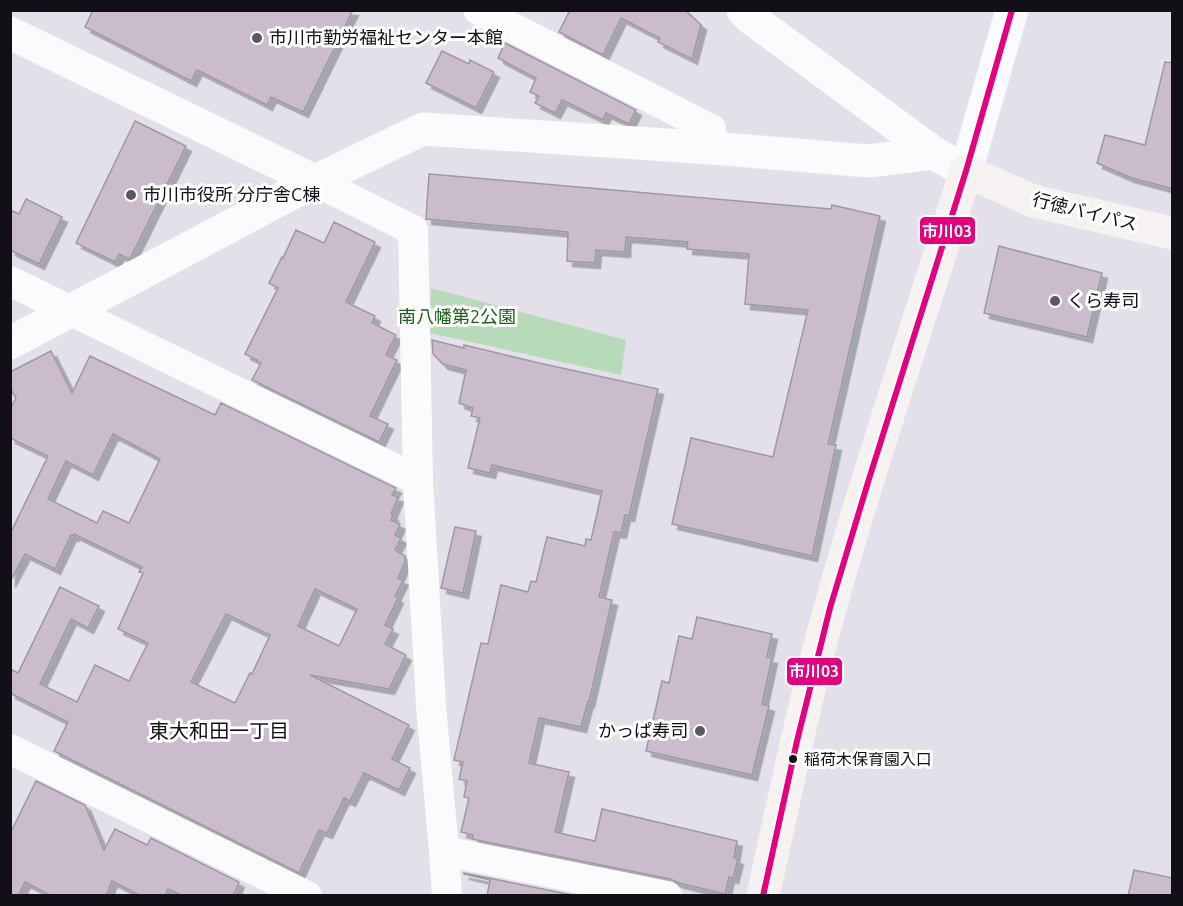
<svg xmlns="http://www.w3.org/2000/svg" width="1183" height="906" viewBox="0 0 1183 906" font-family="Ubuntu,'Noto Sans JP',sans-serif">
	<style>
		.green { fill: #b7dab8 }
		.building { fill: #cbbccd; stroke: #9d99a0; stroke-width: 1.5; fill-rule: evenodd; filter: url(#shadow) }
		.lines { fill: none; stroke-linecap: round; stroke-linejoin: round }
		.street { stroke: #fbfafc; stroke-width: 30 }
		.secondary { stroke: #fbfafc; stroke-width: 33 }
		.primary { stroke: #f7f2f2; stroke-width: 33 }
		.bus-1-casing { stroke: #fff; stroke-width: 10 }
		.bus-1 { stroke: #e5007d; stroke-width: 6 }
		.poi-dot { fill: #5b5960; stroke: #fff; stroke-width: 2 }
		.bus-dot { fill: #121016; stroke: #fff; stroke-width: 2 }
		.labels { text-anchor: middle; stroke-width: 6; stroke-linejoin: round; paint-order: stroke }
		.bus-label { font-size: 16px; fill: #121016; stroke: #fff; text-anchor: start }
		.poi-label { font-size: 18px; fill: #121016; stroke: #fff; text-anchor: start }
		.street-label { font-size: 18px; fill: #121016; stroke: #fff }
		.park-label { font-size: 18px; fill: #185f17; stroke: #fff }
		.neighbourhood-label { font-size: 20px; fill: #121016; stroke: #fff }
		.line-badge { stroke: #fff; stroke-width: 2 }
		.badge-label { font-size: 16px; text-anchor: middle; font-weight: bold; fill: #fff }
	</style>
	<defs>
		<filter id="shadow"><feDropShadow dx="5.5" dy="5.5" stdDeviation="0" flood-color="#0004"/></filter>
	</defs>
	<rect width="100%" height="100%" fill="#e3e0ea"/>
	<path class="green" d="M 431,288 L 626,340 L 621,375 L 430,333 Z"/>
	<g class="building">
		<path d="M 93,10 L 353,10 L 303,112 L 271,97 L 267,105 L 197,70 L 191,81 L 85,27 Z"/>
		<path d="M 570,10 L 685,10 L 701,25 L 692,59 L 658,42 L 660,38 L 621,18 L 603,55 L 559,32 Z"/>
		<path d="M 505,43 L 636,110 L 629,124 L 606,113 L 603,120 L 562,100 L 555,113 L 535,103 L 539,96 L 530,92 L 536,78 L 498,58 Z"/>
		<path d="M 442,51 L 469,64 L 470,60 L 494,72 L 476,108 L 426,83 Z"/>
		<path d="M 1165,62 L 1173,63 L 1173,189 L 1129,177 L 1097,163 L 1105,135 L 1145,145 Z"/>
		<path d="M 135,121 L 186,146 L 131,257 L 129,259 L 119,254 L 115,262 L 76,243 Z"/>
		<path d="M 429,174 L 831,209 L 832,205 L 880,216 L 828,444 L 836,445 L 812,556 L 672,524 L 691,438 L 773,457 L 808,310 L 745,304 L 749,254 L 687,249 L 688,242 L 626,237 L 625,252 L 596,250 L 595,263 L 567,261 L 568,232 L 426,219 Z"/>
		<path d="M 26,199 L 62,217 L 39,264 L 10,250 L 10,210 L 19,214 Z"/>
		<path d="M 334,222 L 375,242 L 346,302 L 375,316 L 372,323 L 396,335 L 386,355 L 397,360 L 370,416 L 388,424 L 379,442 L 252,380 L 261,363 L 256,361 L 257,360 L 245,354 L 278,288 L 269,283 L 282,257 L 283,258 L 296,230 L 324,243 Z"/>
		<path d="M 999,246 L 1102,273 L 1087,337 L 984,313 Z"/>
		<path d="M 432,340 L 464,348 L 464,345 L 539,363 L 658,389 L 629,516 L 625,515 L 621,533 L 614,532 L 599,597 L 612,600 L 589,702 L 588,701 L 581,727 L 539,718 L 529,763 L 569,772 L 555,832 L 595,841 L 602,809 L 737,841 L 734,858 L 738,859 L 733,878 L 729,877 L 725,894 L 679,883 L 670,879 L 472,839 L 473,835 L 461,832 L 469,798 L 464,797 L 467,781 L 459,779 L 463,762 L 454,760 L 481,643 L 488,644 L 501,585 L 528,592 L 531,581 L 536,582 L 547,537 L 585,546 L 586,539 L 591,540 L 602,491 L 492,465 L 490,473 L 468,468 L 480,418 L 471,416 L 473,408 L 459,403 L 466,370 L 443,364 L 433,354 Z"/>
		<path d="M 51,351 L 72,393 L 90,356 L 215,415 L 221,403 L 396,488 L 392,495 L 398,497 L 391,514 L 393,515 L 391,520 L 400,524 L 395,535 L 401,538 L 395,550 L 405,556 L 405,562 L 398,578 L 403,580 L 395,596 L 398,598 L 385,625 L 393,629 L 385,644 L 406,655 L 389,689 L 310,675 L 409,725 L 392,759 L 410,768 L 399,790 L 364,773 L 350,801 L 344,798 L 327,833 L 319,830 L 299,873 L 54,751 L 68,722 L 10,693 L 10,669 L 18,673 L 60,587 L 99,606 L 88,628 L 71,619 L 40,684 L 77,702 L 95,665 L 129,681 L 148,643 L 118,629 L 143,573 L 139,572 L 142,567 L 74,534 L 73,536 L 71,535 L 55,569 L 25,554 L 10,582 L 10,534 L 48,456 L 10,438 L 10,409 L 16,398 L 10,388 L 10,372 ZM 113,434 L 160,459 L 129,523 L 103,511 L 97,523 L 48,499 L 66,461 L 93,475 ZM 315,589 L 357,609 L 339,646 L 298,626 ZM 226,614 L 270,635 L 252,674 L 250,673 L 235,703 L 191,682 Z"/>
		<path d="M 455,527 L 476,531 L 463,593 L 441,588 Z"/>
		<path d="M 697,617 L 772,634 L 767,657 L 772,658 L 762,704 L 769,706 L 752,775 L 646,751 L 662,681 L 669,683 L 679,636 L 692,639 Z"/>
		<path d="M 36,781 L 85,805 L 104,850 L 115,829 L 147,845 L 151,838 L 239,882 L 233,896 L 183,896 L 168,889 L 165,896 L 141,896 L 112,881 L 106,896 L 52,896 L 25,882 L 18,896 L 10,896 L 10,834 Z"/>
		<path d="M 1134,870 L 1173,878 L 1173,896 L 1128,896 Z"/>
		<path d="M 464,873 L 577,896 L 487,896 L 490,880 L 464,874 Z"/>
	</g>
	<g class="lines">
		<g class="street">
			<path d="M 478,10 L 711,129 L 712,148"/>
			<path d="M 315,181 L 413,230 L 418,480 L 431,706 L 444,851 L 447,896"/>
			<path d="M 10,281 L 418,480"/>
			<path d="M 10,749 L 307,896"/>
			<path d="M 444,851 L 667,896"/>
		</g>
		<g class="secondary">
			<path d="M 743,10 L 752,19 L 934,153 L 966,171 L 1012,10"/>
			<path d="M 10,33 L 315,181"/>
			<path d="M 10,343 L 315,181 L 423,129 L 712,148 L 868,161 L 934,153"/>
		</g>
		<path class="primary" d="M 763,896 C 783,805 801,715 825,626 C 867,473 919,323 966,171 L 1033,201 L 1172,233"/>
		<g class="bus-1-casing">
			<path id="bus-1" d="M 763,896 L 797,741 L 830,608 L 869,479 L 966,171 L 1012,10"/>
		</g>
		<use href="#bus-1" class="bus-1"/>
	</g>
	<g class="poi-dot">
		<circle cx="257" cy="38" r="6"/>
		<circle cx="131" cy="195" r="6"/>
		<circle cx="1055" cy="301" r="6"/>
		<circle cx="700" cy="731" r="6"/>
	</g>
	<circle class="bus-dot" cx="793" cy="759" r="5"/>
	<g class="labels">
		<g class="bus-label">
			<text x="804" y="765">稲荷木保育園入口</text>
		</g>
		<g class="poi-label">
			<text x="269" y="44">市川市勤労福祉センター本館</text>
			<text x="143" y="201">市川市役所 分庁舎C棟</text>
			<text x="1067" y="307">くら寿司</text>
			<text x="688" y="737" text-anchor="end">かっぱ寿司</text>
		</g>
		<g class="street-label">
			<text transform="translate(1085 212) rotate(14)" y="6">行徳バイパス</text>
		</g>
		<g class="park-label">
			<text x="457" y="323">南八幡第2公園</text>
		</g>
		<g class="neighbourhood-label">
			<text x="219" y="738">東大和田一丁目</text>
		</g>
	</g>
	<g class="line-badge">
		<rect x="919" y="216" width="57" height="29" rx="6" fill="#e5007d"/>
		<rect x="786" y="657" width="57" height="29" rx="6" fill="#e5007d"/>
	</g>
	<g class="badge-label">
		<text x="947" y="237">市川03</text>
		<text x="814" y="677">市川03</text>
	</g>
	<rect width="1183" height="906" fill="none" stroke="#121016" stroke-width="24"/>
</svg>
